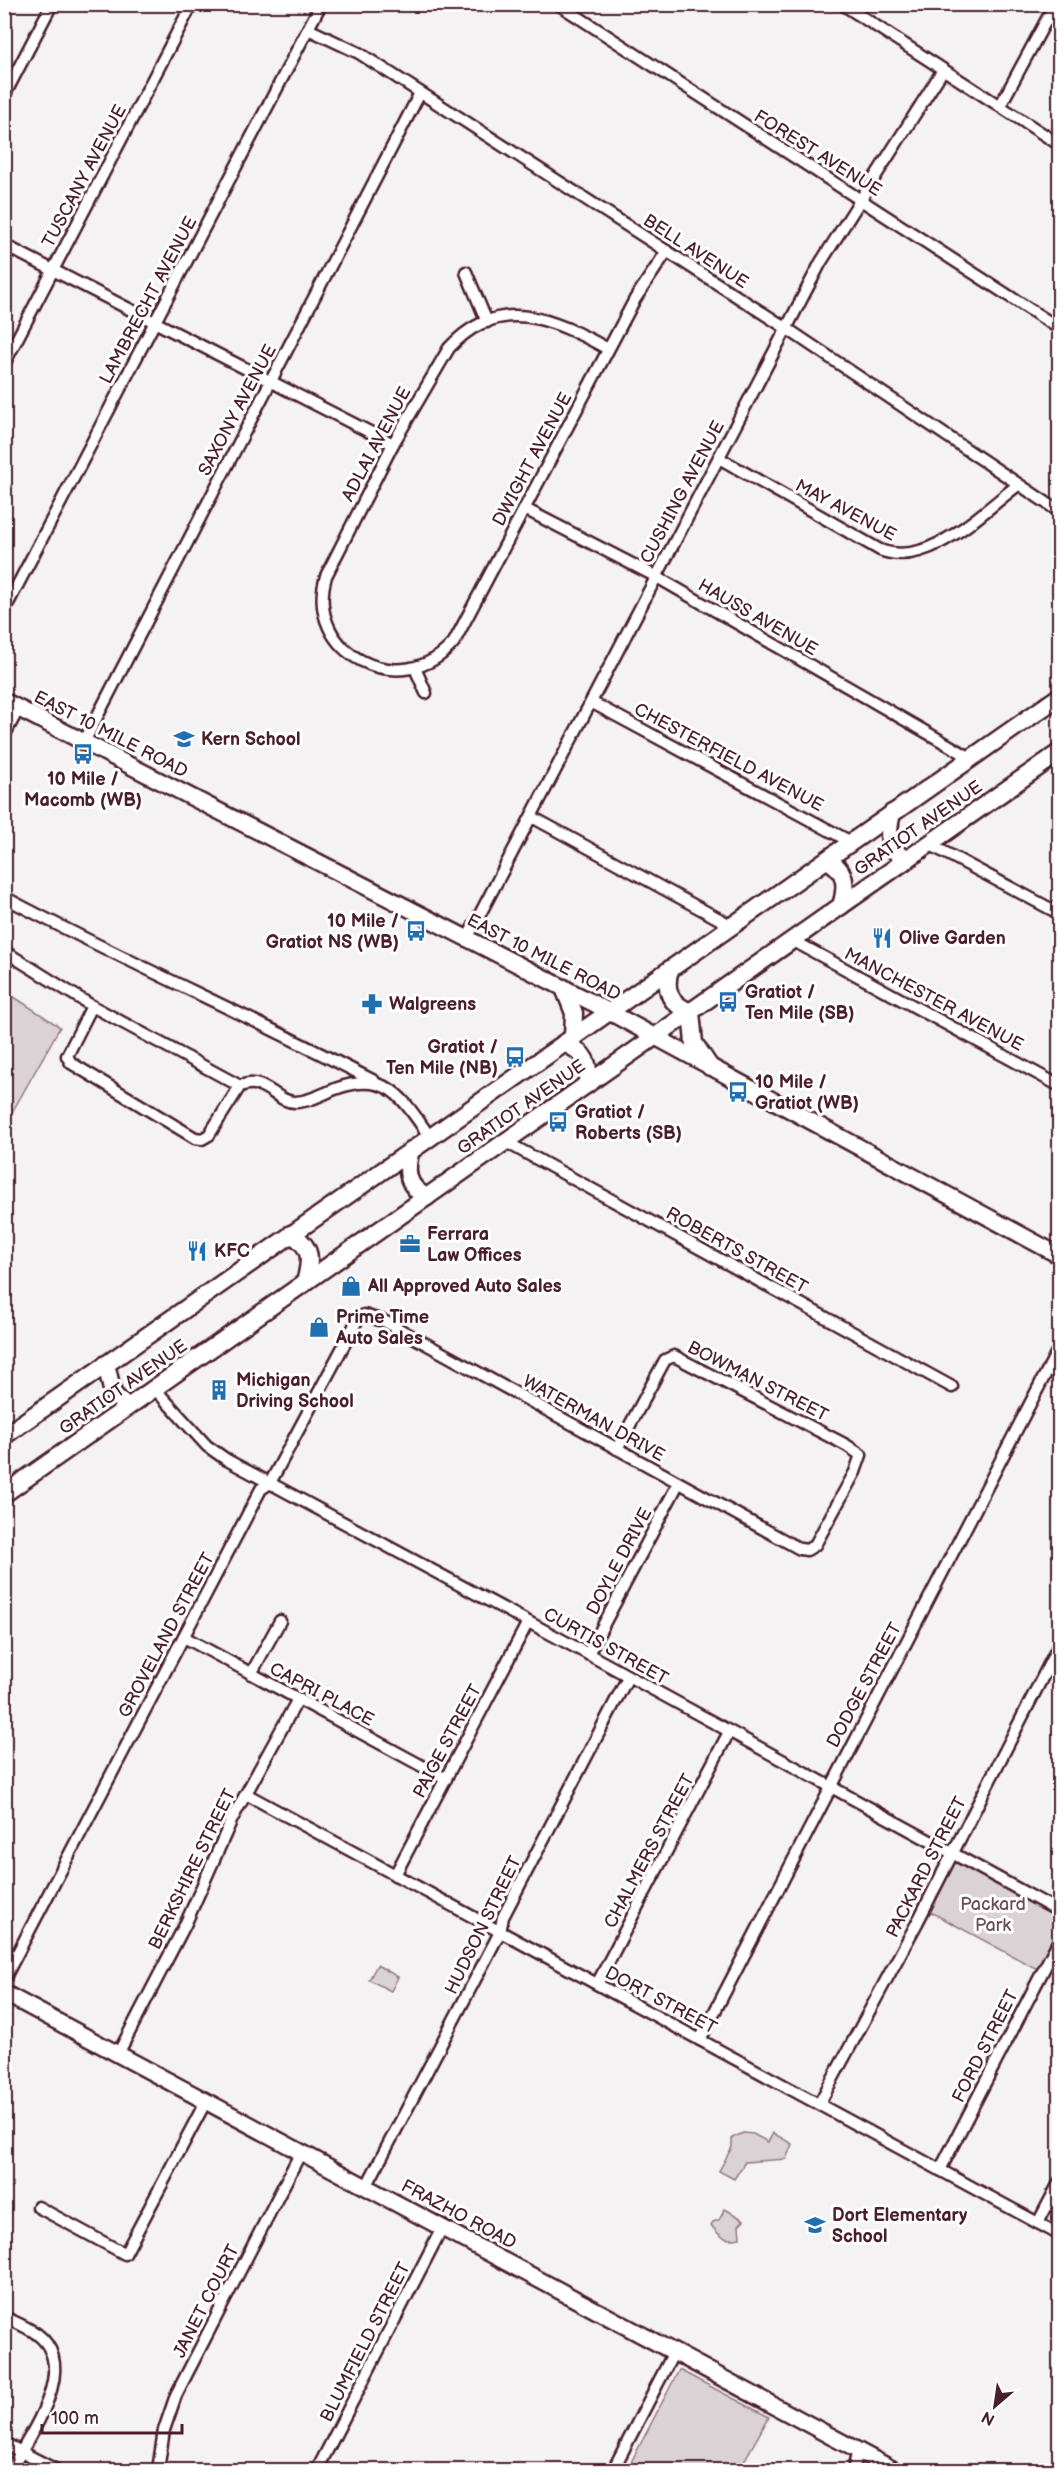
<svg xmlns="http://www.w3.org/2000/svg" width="1064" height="2475" viewBox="0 0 1064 2475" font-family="'Balsamiq Sans',sans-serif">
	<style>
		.green { fill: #dbd2d5; stroke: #927880; stroke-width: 1.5 }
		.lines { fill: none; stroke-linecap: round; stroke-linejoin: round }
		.street-casing { stroke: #4a1f2b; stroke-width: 15 }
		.secondary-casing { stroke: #4a1f2b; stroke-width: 20 }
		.primary-casing { stroke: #4a1f2b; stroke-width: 21 }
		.street { stroke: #fff; stroke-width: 10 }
		.secondary { stroke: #fff; stroke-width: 15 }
		.primary { stroke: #fff; stroke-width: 16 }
		.labels { text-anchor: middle; stroke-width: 6; stroke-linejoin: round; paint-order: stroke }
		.street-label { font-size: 18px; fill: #4a1f2b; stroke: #fff }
		.poi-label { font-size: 18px; font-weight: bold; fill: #4a1f2b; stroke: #fff; text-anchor: start }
		.park-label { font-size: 18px; fill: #6e4c56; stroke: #fff }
	</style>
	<rect width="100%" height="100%" fill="#f4f2f2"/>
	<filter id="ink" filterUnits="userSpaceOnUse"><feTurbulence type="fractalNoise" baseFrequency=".0167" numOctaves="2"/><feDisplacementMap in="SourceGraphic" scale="12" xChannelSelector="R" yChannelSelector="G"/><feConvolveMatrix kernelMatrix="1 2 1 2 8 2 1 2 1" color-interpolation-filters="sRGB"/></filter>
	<g filter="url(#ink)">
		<g class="green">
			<path d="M 5,991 L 60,1027 L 5,1125 Z"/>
			<path d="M 953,1861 L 1059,1918 L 1059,1927 L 1037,1969 L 927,1910 Z"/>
			<path d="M 377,1965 L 398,1977 L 391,1991 L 369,1980 Z"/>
			<path d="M 743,2133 L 753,2134 L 768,2142 L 773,2133 L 792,2144 L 786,2159 L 745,2162 L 734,2179 L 719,2171 L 732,2147 L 732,2138 Z"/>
			<path d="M 725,2209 L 744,2220 L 739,2225 L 740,2238 C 724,2241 720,2237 711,2225 L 713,2222 L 719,2220 Z"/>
			<path d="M 679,2370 L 769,2417 L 739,2470 L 627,2470 Z"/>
		</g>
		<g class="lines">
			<g class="street-casing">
				<g id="street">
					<path d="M 558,4 L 1060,329"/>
					<path d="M 842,4 L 1060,145"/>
					<path d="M 308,29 L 359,53 L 786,328 L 1060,512"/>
					<path d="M 4,96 L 52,4"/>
					<path d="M 1000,106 L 1055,4"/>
					<path d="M 4,245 L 393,444"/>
					<path d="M 466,272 L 487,322"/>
					<path d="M 608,349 C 553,319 499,293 449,348 L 393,444 L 326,576 C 303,654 403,703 454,642 L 635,299 L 667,251"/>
					<path d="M 4,364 L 192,4"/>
					<path d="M 719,458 L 880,550 C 928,569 981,513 1018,485"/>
					<path d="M 525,509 L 655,576 L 971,758"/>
					<path d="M 4,611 L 321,4"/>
					<path d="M 415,668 L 426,693"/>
					<path d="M 591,702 L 851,842"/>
					<path d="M 4,736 L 19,708"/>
					<path d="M 84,742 L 420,93"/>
					<path d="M 532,817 L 732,926"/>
					<path d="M 929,844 L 1060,914"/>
					<path d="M 4,897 C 126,962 252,1017 374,1081"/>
					<path d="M 467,939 L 821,262 L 943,70"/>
					<path d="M 792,940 L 1060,1086"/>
					<path d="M 4,951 L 92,1006 L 240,1086"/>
					<path d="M 92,1006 L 67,1056 L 71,1063 L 195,1138 L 202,1139 L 209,1135 L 240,1086 C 265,1076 275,1102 295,1102 C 309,1102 323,1094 335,1089 C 388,1069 402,1098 430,1137"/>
					<path d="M 506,1142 L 952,1387"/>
					<path d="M 154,1388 L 207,1446 L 227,1460 L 588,1654 L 1060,1912"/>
					<path d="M 184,1637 L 446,1779"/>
					<path d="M 588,1654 L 678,1484"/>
					<path d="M 251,1674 L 280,1621"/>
					<path d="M 246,1794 L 1060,2235"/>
					<path d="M 395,1875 L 528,1622"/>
					<path d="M 4,1979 L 261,1489 L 270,1483 L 359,1317 L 364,1315 L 386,1322 L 800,1549 L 807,1550 L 815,1545 L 855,1472 L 861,1455 L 846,1445 L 674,1356 L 665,1360 L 617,1449"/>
					<path d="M 597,1984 L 729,1732"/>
					<path d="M 700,2040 L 1060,1346"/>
					<path d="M 118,2054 L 185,1925 L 232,1819 L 298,1699"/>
					<path d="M 819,2104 L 917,1923 L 1060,1643"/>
					<path d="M 940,2170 L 1060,1938"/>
					<path d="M 366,2187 L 500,1932 L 503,1917 L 628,1677"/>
					<path d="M 38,2207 L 125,2254 L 206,2101"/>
					<path d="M 1038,2223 L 1060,2181"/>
					<path d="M 4,2317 C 15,2322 27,2327 37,2334 C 81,2367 29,2435 11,2470"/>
					<path d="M 4,2443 L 56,2470"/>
					<path d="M 158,2470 L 164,2430 L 176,2395 L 301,2152"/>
					<path d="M 317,2470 L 442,2228"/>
					<path d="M 613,2470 L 674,2352"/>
					<path d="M 853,2470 L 858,2451"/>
				</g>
			</g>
			<g class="secondary-casing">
				<g id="secondary">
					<path d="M 4,701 L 591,1002 L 1060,1256"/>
					<path d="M 4,1993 L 894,2470"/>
				</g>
			</g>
			<g class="primary-casing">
				<g id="primary">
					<path d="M 892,813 C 887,834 886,849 907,860"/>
					<path d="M 827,860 C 847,870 847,886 841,906"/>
					<path d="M 670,969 C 664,990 669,1004 691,1012"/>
					<path d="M 564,988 L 574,1013 L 573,1037"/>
					<path d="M 691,1012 L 694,1043 L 710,1067"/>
					<path d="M 564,1043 C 584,1051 592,1064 586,1085"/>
					<path d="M 411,1150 C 405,1170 406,1187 427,1197"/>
					<path d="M 291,1234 C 313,1247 311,1260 305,1283"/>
					<path d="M 106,1364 L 113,1394 L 127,1407"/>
					<path d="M 4,1436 L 1060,696"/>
					<path d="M 4,1494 L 1060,752"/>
				</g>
			</g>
			<use href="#street" class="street"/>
			<use href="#secondary" class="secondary"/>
			<use href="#primary" class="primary"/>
		</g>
	</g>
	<defs>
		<g id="school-bare" transform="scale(1.62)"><path d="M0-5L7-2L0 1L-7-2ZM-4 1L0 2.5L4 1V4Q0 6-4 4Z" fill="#1f6fb2" stroke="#fff" stroke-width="2.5" paint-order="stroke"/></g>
		<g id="bus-bare" transform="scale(1.62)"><path d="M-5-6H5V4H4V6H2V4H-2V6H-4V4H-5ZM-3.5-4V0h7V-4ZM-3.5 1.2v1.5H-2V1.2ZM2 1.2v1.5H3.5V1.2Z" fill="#1f6fb2" stroke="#fff" stroke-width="2.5" paint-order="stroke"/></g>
		<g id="restaurant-bare" transform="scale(1.62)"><path d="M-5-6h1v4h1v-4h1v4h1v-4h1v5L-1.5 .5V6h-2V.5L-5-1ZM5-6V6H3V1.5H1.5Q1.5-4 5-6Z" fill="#1f6fb2" stroke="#fff" stroke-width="2.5" paint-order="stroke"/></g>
		<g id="pharmacy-bare" transform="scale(1.62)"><path d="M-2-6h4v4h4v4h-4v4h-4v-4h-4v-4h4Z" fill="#1f6fb2" stroke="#fff" stroke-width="2.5" paint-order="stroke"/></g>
		<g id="office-bare" transform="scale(1.62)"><path d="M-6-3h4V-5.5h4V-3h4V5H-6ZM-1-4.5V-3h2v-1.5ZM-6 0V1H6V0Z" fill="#1f6fb2" stroke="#fff" stroke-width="2.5" paint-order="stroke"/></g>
		<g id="shop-bare" transform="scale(1.62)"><path d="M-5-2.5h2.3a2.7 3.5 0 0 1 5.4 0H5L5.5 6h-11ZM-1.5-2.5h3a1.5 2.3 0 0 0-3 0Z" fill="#1f6fb2" stroke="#fff" stroke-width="2.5" paint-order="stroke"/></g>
		<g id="building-bare" transform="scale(1.62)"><path d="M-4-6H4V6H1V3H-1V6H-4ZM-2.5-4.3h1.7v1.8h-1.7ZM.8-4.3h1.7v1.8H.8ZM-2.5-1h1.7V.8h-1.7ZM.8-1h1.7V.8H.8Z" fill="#1f6fb2" stroke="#fff" stroke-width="2.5" paint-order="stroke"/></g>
	</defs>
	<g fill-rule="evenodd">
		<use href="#school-bare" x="184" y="739"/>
		<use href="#bus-bare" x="83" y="754"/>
		<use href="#bus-bare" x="416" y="931"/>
		<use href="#restaurant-bare" x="882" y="938"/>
		<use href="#bus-bare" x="728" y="1002"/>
		<use href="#pharmacy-bare" x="372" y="1004"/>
		<use href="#bus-bare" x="515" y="1057"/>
		<use href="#bus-bare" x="738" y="1092"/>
		<use href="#bus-bare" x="558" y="1122"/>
		<use href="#office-bare" x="410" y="1244"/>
		<use href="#restaurant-bare" x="197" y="1251"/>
		<use href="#shop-bare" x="351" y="1286"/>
		<use href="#shop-bare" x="319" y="1327"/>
		<use href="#building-bare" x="219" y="1390"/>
		<use href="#school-bare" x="815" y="2225"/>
	</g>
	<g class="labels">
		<g class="street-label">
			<text transform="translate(818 153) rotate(32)" y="6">FOREST AVENUE</text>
			<text transform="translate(84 176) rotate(-62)" y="6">TUSCANY AVENUE</text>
			<text transform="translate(696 251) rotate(33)" y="6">BELL AVENUE</text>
			<text transform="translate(148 300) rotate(-62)" y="6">LAMBRECHT AVENUE</text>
			<text transform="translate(237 410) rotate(-62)" y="6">SAXONY AVENUE</text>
			<text transform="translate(376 444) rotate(-62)" y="6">ADLAI AVENUE</text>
			<text transform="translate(532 459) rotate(-62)" y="6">DWIGHT AVENUE</text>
			<text transform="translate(682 492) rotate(-62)" y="6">CUSHING AVENUE</text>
			<text transform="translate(846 510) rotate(28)" y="6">MAY AVENUE</text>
			<text transform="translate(758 617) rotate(30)" y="6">HAUSS AVENUE</text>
			<text transform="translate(111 734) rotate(27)" y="6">EAST 10 MILE ROAD</text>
			<text transform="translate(729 757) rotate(28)" y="6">CHESTERFIELD AVENUE</text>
			<text transform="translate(918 828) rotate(-35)" y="6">GRATIOT AVENUE</text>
			<text transform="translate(544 957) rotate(27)" y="6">EAST 10 MILE ROAD</text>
			<text transform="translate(934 999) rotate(28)" y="6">MANCHESTER AVENUE</text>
			<text transform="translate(521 1107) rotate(-35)" y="6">GRATIOT AVENUE</text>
			<text transform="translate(737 1250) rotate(29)" y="6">ROBERTS STREET</text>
			<text transform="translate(758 1381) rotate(27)" y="6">BOWMAN STREET</text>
			<text transform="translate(123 1387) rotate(-35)" y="6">GRATIOT AVENUE</text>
			<text transform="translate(594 1418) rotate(29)" y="6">WATERMAN DRIVE</text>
			<text transform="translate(619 1561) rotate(-62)" y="6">DOYLE DRIVE</text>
			<text transform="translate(166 1635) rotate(-62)" y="6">GROVELAND STREET</text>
			<text transform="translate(606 1646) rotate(29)" y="6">CURTIS STREET</text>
			<text transform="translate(864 1685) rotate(-62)" y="6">DODGE STREET</text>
			<text transform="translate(322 1694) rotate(28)" y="6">CAPRI PLACE</text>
			<text transform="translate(447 1741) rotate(-62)" y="6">PAIGE STREET</text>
			<text transform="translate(649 1851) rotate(-62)" y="6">CHALMERS STREET</text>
			<text transform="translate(926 1867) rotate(-63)" y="6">PACKARD STREET</text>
			<text transform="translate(192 1869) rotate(-64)" y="6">BERKSHIRE STREET</text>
			<text transform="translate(483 1925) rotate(-64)" y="6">HUDSON STREET</text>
			<text transform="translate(661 2000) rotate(28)" y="6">DORT STREET</text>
			<text transform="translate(985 2046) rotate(-63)" y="6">FORD STREET</text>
			<text transform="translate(459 2214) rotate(28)" y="6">FRAZHO ROAD</text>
			<text transform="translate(206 2301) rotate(-63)" y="6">JANET COURT</text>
			<text transform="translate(365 2342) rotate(-63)" y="6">BLUMFIELD STREET</text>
		</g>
		<g class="poi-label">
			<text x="201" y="745">Kern School</text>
			<text x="83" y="785" text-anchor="middle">10 Mile /<tspan x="83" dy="21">Macomb (WB)</tspan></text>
			<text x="399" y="927" text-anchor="end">10 Mile /<tspan x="399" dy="21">Gratiot NS (WB)</tspan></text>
			<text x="899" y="944">Olive Garden</text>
			<text x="745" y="998">Gratiot /<tspan x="745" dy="21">Ten Mile (SB)</tspan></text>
			<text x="389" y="1010">Walgreens</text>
			<text x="498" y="1053" text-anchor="end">Gratiot /<tspan x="498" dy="21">Ten Mile (NB)</tspan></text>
			<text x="755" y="1088">10 Mile /<tspan x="755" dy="21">Gratiot (WB)</tspan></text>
			<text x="575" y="1118">Gratiot /<tspan x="575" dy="21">Roberts (SB)</tspan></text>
			<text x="427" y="1240">Ferrara<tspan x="427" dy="21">Law Offices</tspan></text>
			<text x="214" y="1257">KFC</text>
			<text x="368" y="1292">All Approved Auto Sales</text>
			<text x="336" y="1323">Prime Time<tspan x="336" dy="21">Auto Sales</tspan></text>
			<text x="236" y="1386">Michigan<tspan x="236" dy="21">Driving School</tspan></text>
			<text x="832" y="2221">Dort Elementary<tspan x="832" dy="21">School</tspan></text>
		</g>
		<g class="park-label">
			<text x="993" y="1910">Packard<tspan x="993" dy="21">Park</tspan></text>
		</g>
	</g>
	<rect width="1064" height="2475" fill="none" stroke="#fff" stroke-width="24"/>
	<rect x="12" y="12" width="1040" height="2451" fill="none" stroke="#4a1f2b" stroke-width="2" filter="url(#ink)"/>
	<g transform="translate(995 2406) rotate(209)" stroke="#ffffff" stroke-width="4.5" paint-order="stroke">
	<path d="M0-4.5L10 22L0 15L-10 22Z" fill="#4a1f2b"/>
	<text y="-9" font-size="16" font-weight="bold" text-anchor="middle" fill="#4a1f2b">N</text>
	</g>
	<path d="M42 2424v9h140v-9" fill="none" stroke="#4a1f2b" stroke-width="3"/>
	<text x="51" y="2424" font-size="18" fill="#4a1f2b" stroke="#ffffff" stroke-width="4.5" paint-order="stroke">100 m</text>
</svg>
